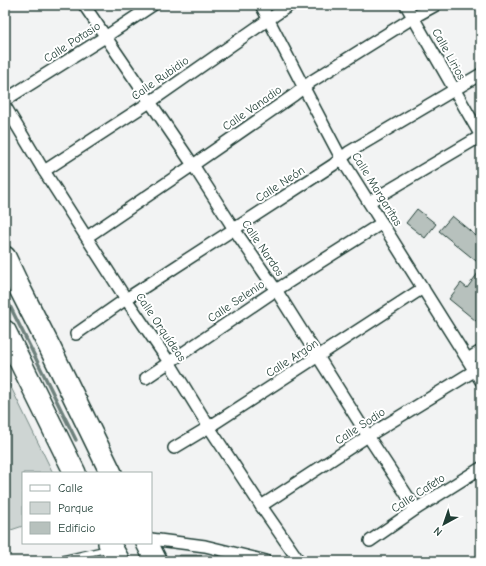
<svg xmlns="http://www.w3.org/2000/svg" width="486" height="566" viewBox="0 0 486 566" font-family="'Comic Neue',sans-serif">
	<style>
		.green { fill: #ced5d3; stroke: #768984 }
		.water { fill: #a1adaa; stroke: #6d807b }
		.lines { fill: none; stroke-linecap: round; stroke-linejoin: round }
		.stream { stroke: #6d807b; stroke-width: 3.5 }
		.building { fill: #b7c1bd; stroke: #1f3d34 }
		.lane-casing { stroke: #1f3d34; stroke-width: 8 }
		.street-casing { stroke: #1f3d34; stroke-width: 14 }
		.highway-casing { stroke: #1f3d34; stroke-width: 24 }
		.lane { stroke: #fff; stroke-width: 5.5 }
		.street { stroke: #fff; stroke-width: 11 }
		.highway { stroke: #fff; stroke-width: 21 }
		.labels { text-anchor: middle; stroke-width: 4; stroke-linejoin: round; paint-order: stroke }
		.street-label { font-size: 12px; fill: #1f3d34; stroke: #fff }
	</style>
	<rect width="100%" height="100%" fill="#f2f3f3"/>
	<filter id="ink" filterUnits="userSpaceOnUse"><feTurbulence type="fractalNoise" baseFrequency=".025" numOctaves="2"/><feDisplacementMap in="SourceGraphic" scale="8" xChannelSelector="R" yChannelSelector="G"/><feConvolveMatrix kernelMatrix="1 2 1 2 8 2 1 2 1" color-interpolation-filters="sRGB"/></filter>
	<g filter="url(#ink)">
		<path class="green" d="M 5,375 L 53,473 L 23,473 L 23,526 L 5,532 Z"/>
		<path class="water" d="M 180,555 L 206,555 L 229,561 L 173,561 Z"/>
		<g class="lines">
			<path class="stream" d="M 5,296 L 76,440"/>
		</g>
		<g class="building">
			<path d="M 417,209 L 436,224 L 425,238 L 406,223 Z"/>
			<path d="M 452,216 L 481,240 L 481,265 L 439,231 Z"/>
			<path d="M 481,269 L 481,325 L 449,299 L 461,283 L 467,288 Z"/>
		</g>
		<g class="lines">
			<g class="lane-casing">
				<path id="lane" d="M 54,561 L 107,549"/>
			</g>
			<g class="street-casing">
				<g id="street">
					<path d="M 84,5 L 193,165 L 234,229 L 276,290 L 368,436 L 416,509"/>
					<path d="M 261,5 L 304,88 L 341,158 L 481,381"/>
					<path d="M 406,5 L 481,136"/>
					<path d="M 5,100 L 105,37 L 153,5"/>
					<path d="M 5,106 L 44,171 L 126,299 L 169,362 L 209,427 L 261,506 L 299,561"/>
					<path d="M 44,171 L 150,102 L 269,19 L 290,5"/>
					<path d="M 369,202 L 481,136"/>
					<path d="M 87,237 L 193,165 L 294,95 L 312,81 L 414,17 L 436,5"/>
					<path d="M 76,334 L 126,299 L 333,165 L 349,152 L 481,74"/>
					<path d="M 468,359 L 481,351"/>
					<path d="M 146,378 L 276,290 L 382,223"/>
					<path d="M 174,448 L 209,427 L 423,288"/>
					<path d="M 261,506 L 368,436 L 474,371"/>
					<path d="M 151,539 L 205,546 L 266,561"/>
					<path d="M 370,541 L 416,509 L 481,468"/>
				</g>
			</g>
			<g class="highway-casing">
				<g id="highway">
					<path d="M 5,257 L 19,287 L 50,348 L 111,473"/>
					<path d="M 5,331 L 75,473"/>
					<path d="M 109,543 L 119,561"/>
					<path d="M 147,543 L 156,561"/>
				</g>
			</g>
			<use href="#lane" class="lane"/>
			<use href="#street" class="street"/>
			<use href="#highway" class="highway"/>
		</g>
	</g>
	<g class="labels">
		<g class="street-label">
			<text transform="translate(72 42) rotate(-33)" y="4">Calle Potasio</text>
			<text transform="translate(449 54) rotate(61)" y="4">Calle Lirios</text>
			<text transform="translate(160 78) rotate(-35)" y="4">Calle Rubidio</text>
			<text transform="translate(252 108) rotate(-35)" y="4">Calle Vanadio</text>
			<text transform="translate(280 184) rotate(-33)" y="4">Calle Neón</text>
			<text transform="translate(377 189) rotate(58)" y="4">Calle Margaritas</text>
			<text transform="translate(263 248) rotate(56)" y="4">Calle Nardos</text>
			<text transform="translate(236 301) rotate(-34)" y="4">Calle Selenio</text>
			<text transform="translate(161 327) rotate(56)" y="4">Calle Orquídeas</text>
			<text transform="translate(292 358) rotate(-33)" y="4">Calle Argón</text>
			<text transform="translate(360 426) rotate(-33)" y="4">Calle Sodio</text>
			<text transform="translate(418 493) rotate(-33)" y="4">Calle Cafeto</text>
		</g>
	</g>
	<rect width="486" height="566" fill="none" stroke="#fff" stroke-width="20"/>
	<rect x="10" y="10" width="466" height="546" fill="none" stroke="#1f3d34" stroke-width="1.5" filter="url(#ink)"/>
	<rect x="22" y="472" width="130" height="72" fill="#ffffff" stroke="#a5b1ae"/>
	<rect x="30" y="485" width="20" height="6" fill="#ffffff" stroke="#a5b1ae"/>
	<text x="58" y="492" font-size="12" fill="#1f3d34">Calle</text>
	<rect x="30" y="502" width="20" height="12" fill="#ced5d3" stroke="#a5b1ae"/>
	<text x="58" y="512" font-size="12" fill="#1f3d34">Parque</text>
	<rect x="30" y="522" width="20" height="12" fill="#b7c1bd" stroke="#a5b1ae"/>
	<text x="58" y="532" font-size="12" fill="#1f3d34">Edificio</text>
	<g transform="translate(444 524) rotate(220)" stroke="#ffffff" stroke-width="3" paint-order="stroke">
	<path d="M0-3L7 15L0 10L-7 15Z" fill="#1f3d34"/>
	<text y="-6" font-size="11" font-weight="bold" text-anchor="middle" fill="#1f3d34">N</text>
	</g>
</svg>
